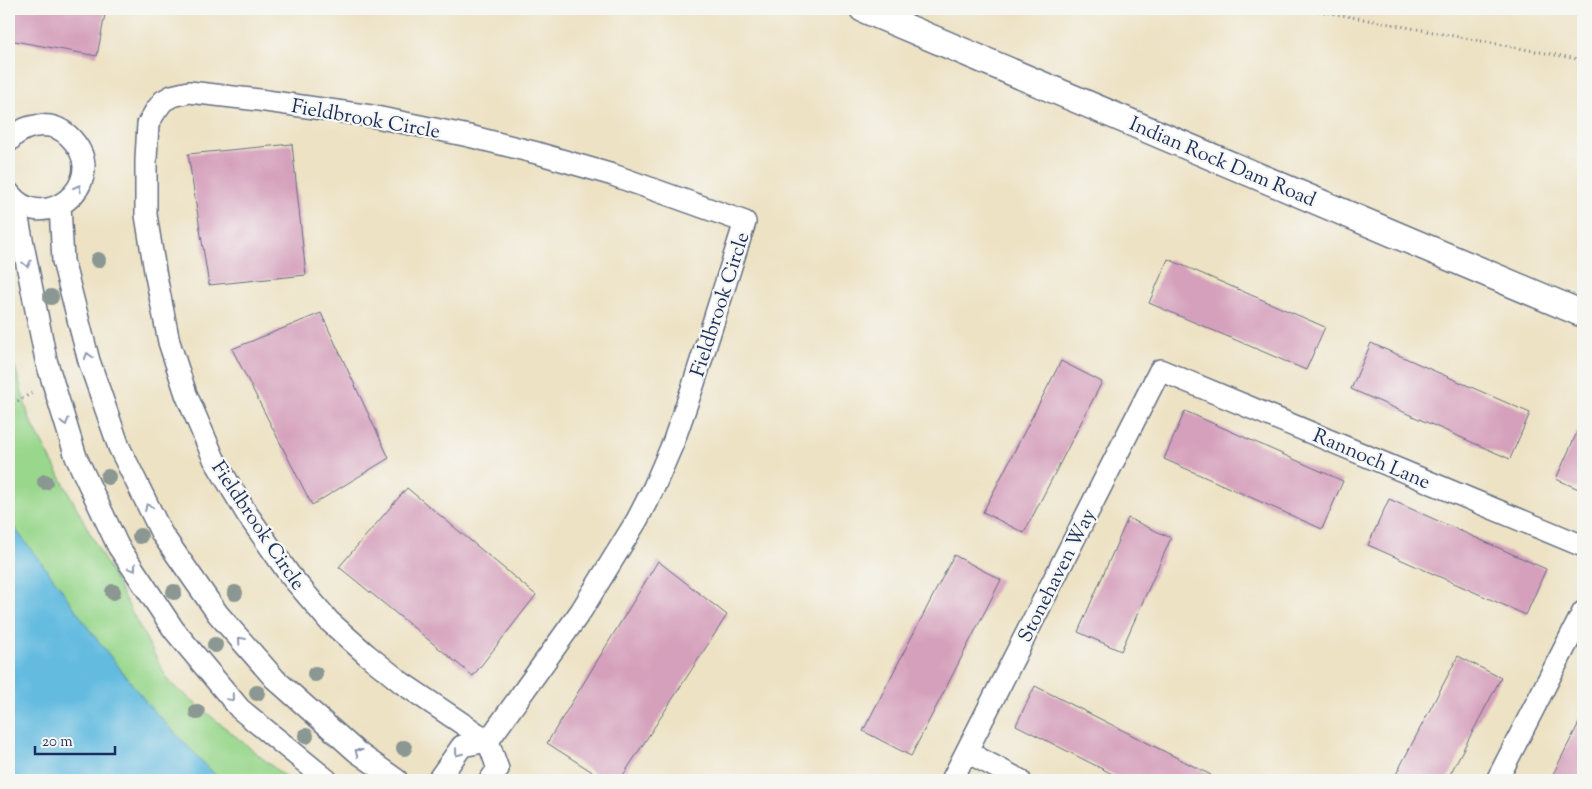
<svg xmlns="http://www.w3.org/2000/svg" width="1592" height="789" viewBox="0 0 1592 789" font-family="'Sorts Mill Goudy',serif">
	<style>
		.green { fill: #99d78c; stroke: #5a8375 }
		.water { fill: #63bbe0; stroke: #3f759f }
		.building { fill: #d5a0bc }
		.lines { fill: none; stroke-linecap: round; stroke-linejoin: round }
		.minor-casing { stroke: #646e82; stroke-width: 24 }
		.tertiary-casing { stroke: #646e82; stroke-width: 29 }
		.path { stroke: #646e82; stroke-width: 3; stroke-dasharray: 1 4; stroke-linecap: butt }
		.minor { stroke: #fff; stroke-width: 21 }
		.tertiary { stroke: #fff; stroke-width: 26 }
		.tree { fill: #8b9792 }
		.oneway { stroke: #8d97ae }
		.labels { text-anchor: middle; stroke-width: 4.5; stroke-linejoin: round; paint-order: stroke }
		.street-label { font-size: 20px; fill: #1b2f5e; stroke: #f6f6f2 }
	</style>
	<rect width="100%" height="100%" fill="#f6f6f2"/>
	<filter id="ink" filterUnits="userSpaceOnUse"><feTurbulence type="fractalNoise" baseFrequency=".02" numOctaves="2"/><feDisplacementMap in="SourceGraphic" scale="10" xChannelSelector="R" yChannelSelector="G"/><feConvolveMatrix kernelMatrix="1 2 1 2 8 2 1 2 1" color-interpolation-filters="sRGB"/></filter>
	<filter id="wash" filterUnits="userSpaceOnUse"><feTurbulence type="fractalNoise" baseFrequency=".0096" numOctaves="4" result="noise"/><feDisplacementMap in="SourceGraphic" scale="20" xChannelSelector="R" yChannelSelector="G"/><feGaussianBlur stdDeviation="1.12" result="paint"/><feColorMatrix in="noise" values="0 0 0 0 0 0 0 0 0 0 0 0 0 0 0 0 0 1.4 0 .05"/><feComposite in="paint" operator="in"/></filter>
	<g filter="url(#wash)">
		<rect width="100%" height="100%" fill="#ede2c4"/>
		<path class="green" d="M 15,367 L 29,418 L 169,682 L 289,780 L 9,780 L 9,375 Z"/>
		<path class="water" d="M 9,521 L 57,583 L 89,629 L 150,707 L 220,780 L 9,780 Z"/>
		<g id="blocks">
			<g class="building">
				<path d="M 9,9 L 106,9 L 97,56 L 9,40 Z"/>
				<path d="M 292,144 L 306,275 L 209,285 L 188,154 Z"/>
				<path d="M 1168,259 L 1325,327 L 1306,370 L 1149,303 Z"/>
				<path d="M 321,313 L 389,458 L 312,505 L 232,349 Z"/>
				<path d="M 1371,343 L 1530,413 L 1510,459 L 1351,389 Z"/>
				<path d="M 1061,361 L 1102,382 L 1024,533 L 983,512 Z"/>
				<path d="M 1185,411 L 1343,481 L 1322,529 L 1164,459 Z"/>
				<path d="M 1578,430 L 1583,433 L 1583,491 L 1556,479 Z"/>
				<path d="M 407,488 L 536,595 L 473,676 L 339,567 Z"/>
				<path d="M 1389,499 L 1546,569 L 1526,615 L 1368,545 Z"/>
				<path d="M 1128,518 L 1171,538 L 1121,651 L 1078,632 Z"/>
				<path d="M 954,555 L 1001,580 L 911,756 L 863,731 Z"/>
				<path d="M 658,561 L 727,615 L 620,780 L 605,780 L 547,743 Z"/>
				<path d="M 1458,656 L 1501,678 L 1447,780 L 1393,780 Z"/>
				<path d="M 1035,686 L 1211,775 L 1208,780 L 1124,780 L 1016,725 Z"/>
				<path d="M 1583,715 L 1583,780 L 1566,780 L 1553,774 Z"/>
			</g>
		</g>
	</g>
	<g filter="url(#ink)">
		<use href="#blocks" fill-opacity="0" stroke="#646e82" stroke-width="1"/>
		<g class="lines">
			<g class="minor-casing">
				<g id="minor">
					<path d="M 9,141 C 20,128 34,124 50,126 C 61,128 69,135 75,143 C 108,185 42,237 9,193"/>
					<path d="M 14,199 L 46,360 L 76,457 L 118,546 L 174,630 L 240,709 L 327,780"/>
					<path d="M 60,206 L 63,261 L 89,361 L 119,447 L 162,534 L 218,614 L 275,679 L 357,752 L 397,780"/>
					<path d="M 967,752 L 1020,780"/>
					<path d="M 438,780 L 462,746 L 488,741 L 581,611 L 637,520 L 654,487 L 673,443 L 693,386 L 745,222 L 613,175 L 537,153 L 469,136 L 371,116 L 259,100 L 189,92 L 172,96 L 163,101 L 155,112 L 148,124 L 146,159 L 146,215 L 155,271 L 169,342 L 186,394 L 214,459 L 247,514 L 289,574 L 329,621 L 366,654 L 402,683 L 488,741 L 498,769 L 490,780"/>
					<path d="M 952,780 L 1160,370 L 1583,546"/>
					<path d="M 1497,780 L 1583,612"/>
				</g>
			</g>
			<g class="tertiary-casing">
				<path id="tertiary" d="M 863,9 L 1583,314"/>
			</g>
			<g class="path">
				<path d="M 1309,9 L 1583,60"/>
				<path d="M 9,406 L 32,393"/>
			</g>
			<use href="#minor" class="minor"/>
			<use href="#tertiary" class="tertiary"/>
		</g>
		<g class="tree">
			<circle cx="98" cy="260" r="8"/>
			<circle cx="51" cy="297" r="8"/>
			<circle cx="108" cy="477" r="8"/>
			<circle cx="45" cy="482" r="8"/>
			<circle cx="140" cy="536" r="8"/>
			<circle cx="113" cy="592" r="8"/>
			<circle cx="174" cy="592" r="8"/>
			<circle cx="235" cy="593" r="8"/>
			<circle cx="215" cy="645" r="8"/>
			<circle cx="315" cy="674" r="8"/>
			<circle cx="257" cy="693" r="8"/>
			<circle cx="197" cy="712" r="8"/>
			<circle cx="306" cy="736" r="8"/>
			<circle cx="404" cy="748" r="8"/>
		</g>
		<defs><path id="oneway-chevron" d="M-2-3.5L2.5 0L-2 3.5" fill="none" stroke-width="1.6" stroke-linecap="round" stroke-linejoin="round" transform="scale(1.25)"/></defs>
		<g class="oneway">
			<use href="#oneway-chevron" transform="translate(78 188) rotate(-61)"/>
			<use href="#oneway-chevron" transform="translate(27 264) rotate(78)"/>
			<use href="#oneway-chevron" transform="translate(88 356) rotate(-106)"/>
			<use href="#oneway-chevron" transform="translate(65 422) rotate(73)"/>
			<use href="#oneway-chevron" transform="translate(148 507) rotate(-116)"/>
			<use href="#oneway-chevron" transform="translate(133 568) rotate(56)"/>
			<use href="#oneway-chevron" transform="translate(241 640) rotate(-131)"/>
			<use href="#oneway-chevron" transform="translate(231 698) rotate(50)"/>
			<use href="#oneway-chevron" transform="translate(358 752) rotate(-142)"/>
			<use href="#oneway-chevron" transform="translate(458 753) rotate(128)"/>
		</g>
	</g>
	<g class="labels">
		<g class="street-label">
			<text transform="translate(366 118) rotate(10)" y="7">Fieldbrook Circle</text>
			<text transform="translate(1223 161) rotate(23)" y="7">Indian Rock Dam Road</text>
			<text transform="translate(719 304) rotate(-72)" y="7">Fieldbrook Circle</text>
			<text transform="translate(1372 458) rotate(23)" y="7">Rannoch Lane</text>
			<text transform="translate(259 525) rotate(56)" y="7">Fieldbrook Circle</text>
			<text transform="translate(1056 575) rotate(-63)" y="7">Stonehaven Way</text>
		</g>
	</g>
	<rect width="1592" height="789" fill="none" stroke="#f6f6f2" stroke-width="30"/>
	<path d="M35 746v8h80v-8" fill="none" stroke="#1b2f5e" stroke-width="2.5"/>
	<text x="42" y="746" font-size="15" fill="#1b2f5e" stroke="#f6f6f2" stroke-width="4" paint-order="stroke">20 m</text>
</svg>
